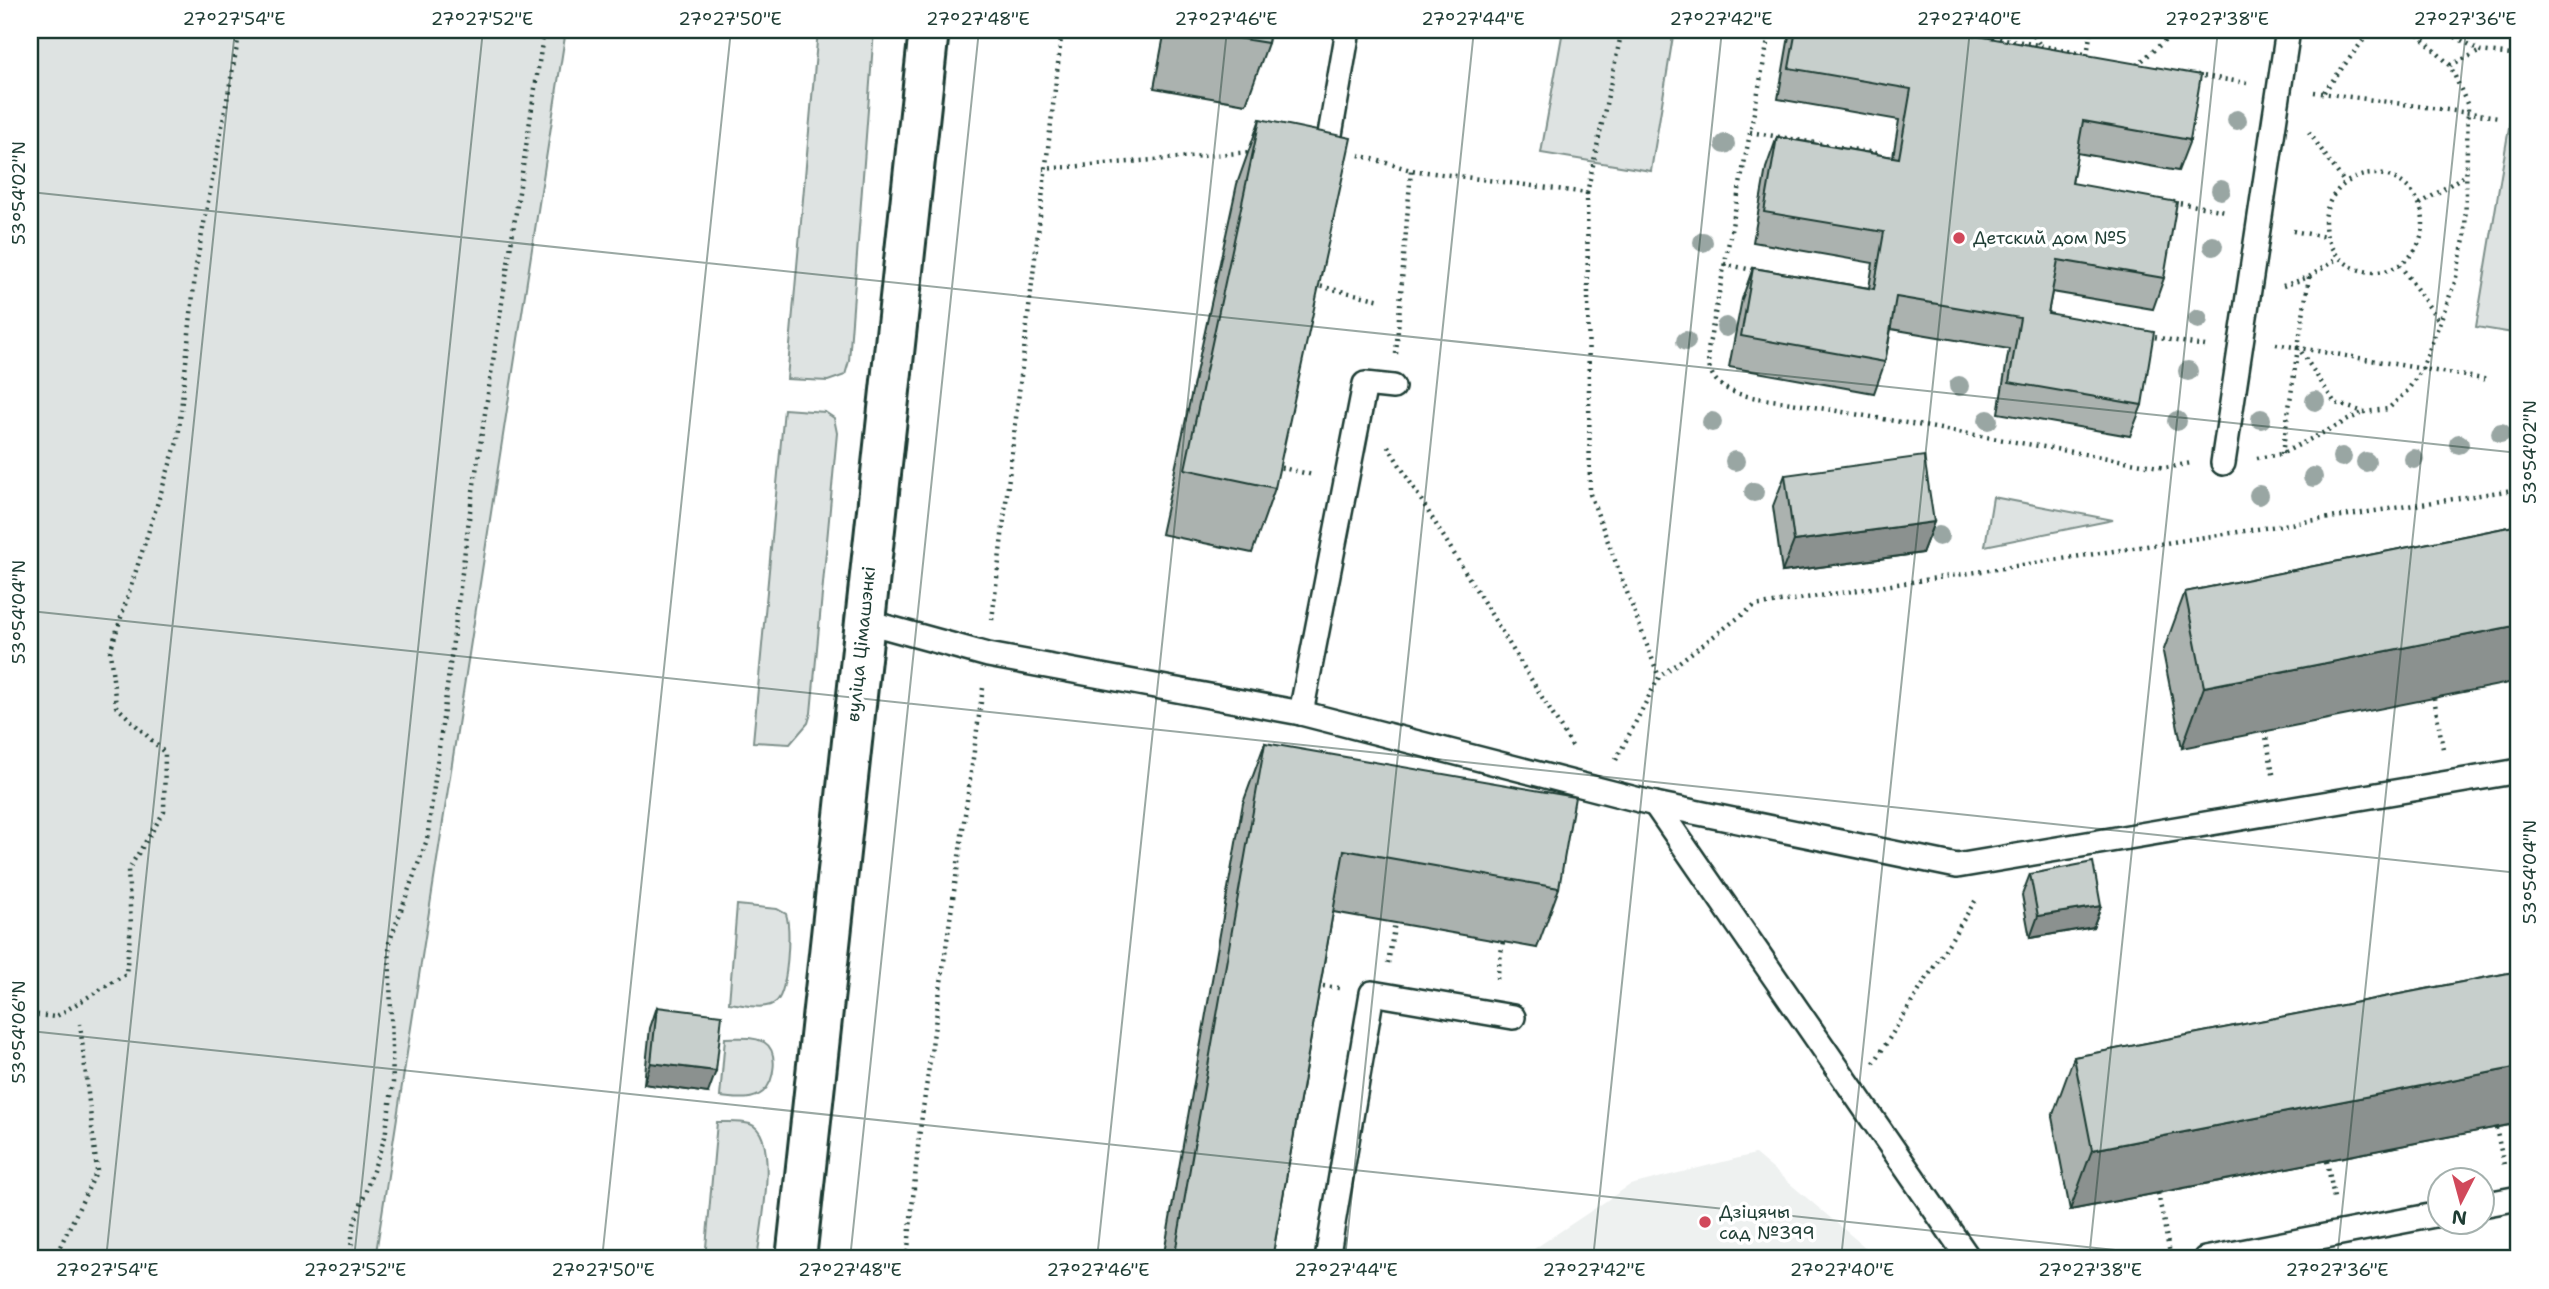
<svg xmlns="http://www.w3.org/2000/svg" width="2549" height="1289" viewBox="0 0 2549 1289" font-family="'Shantell Sans',sans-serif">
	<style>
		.built { fill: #eef1f0 }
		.grass { fill: #dee3e2; stroke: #7e908b; stroke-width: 2 }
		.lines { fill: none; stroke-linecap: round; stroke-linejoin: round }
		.lane-casing { stroke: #1f3d34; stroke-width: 28 }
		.secondary-casing { stroke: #1f3d34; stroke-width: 44 }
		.path { stroke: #1f3d34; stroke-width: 4.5; stroke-dasharray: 2 5; stroke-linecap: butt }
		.lane { stroke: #fff; stroke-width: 23 }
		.secondary { stroke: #fff; stroke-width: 38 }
		.tree { fill: #99a6a3 }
		.wall { fill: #abb2af; stroke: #1f3d34; stroke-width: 2 }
		.shaded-wall { fill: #8b918f; stroke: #1f3d34; stroke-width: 2 }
		.building { fill: #c7cfcc; stroke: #1f3d34; stroke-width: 2 }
		.ticks { fill: none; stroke: #1f3d34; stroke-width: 2; stroke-opacity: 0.45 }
		.poi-dot { fill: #d1495b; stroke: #fff; stroke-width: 2.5 }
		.labels { text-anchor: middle; stroke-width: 7; stroke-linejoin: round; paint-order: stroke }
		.poi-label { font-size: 18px; fill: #1f3d34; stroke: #fff; text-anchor: start }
		.street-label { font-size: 18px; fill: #1f3d34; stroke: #fff }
		.neatline { fill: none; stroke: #1f3d34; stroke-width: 2.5 }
		.ticks-label { font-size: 18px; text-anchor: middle; fill: #1f3d34 }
	</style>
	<rect width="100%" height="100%" fill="#fff"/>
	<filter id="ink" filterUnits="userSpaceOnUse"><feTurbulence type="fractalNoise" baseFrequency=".0143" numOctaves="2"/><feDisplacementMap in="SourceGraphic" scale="14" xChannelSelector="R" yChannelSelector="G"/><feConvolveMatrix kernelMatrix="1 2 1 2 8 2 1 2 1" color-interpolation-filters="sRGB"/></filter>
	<g filter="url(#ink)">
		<path class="built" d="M 1755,1154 L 1879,1259 L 1519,1259 L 1630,1185 Z"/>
		<g class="grass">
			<path d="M 30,30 L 566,30 L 375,1259 L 30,1259 Z"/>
			<path d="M 818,30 L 874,30 L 849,361 L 845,375 L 828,381 L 787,379 Z"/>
			<path d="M 1563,30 L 1674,30 L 1651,171 L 1541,153 Z"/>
			<path d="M 2515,91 L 2519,92 L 2519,334 L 2476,327 Z"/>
			<path d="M 784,409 L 825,412 L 834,418 L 837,433 L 811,713 L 808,723 L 790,744 L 753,742 Z"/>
			<path d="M 1993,497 L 2113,520 L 1985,546 Z"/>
			<path d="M 737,905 L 777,909 L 786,914 C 791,929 788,989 777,1001 C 765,1012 742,1004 729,1003 Z"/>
			<path d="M 725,1038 C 738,1038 752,1036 764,1042 C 779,1051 775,1081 763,1092 C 751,1102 734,1098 720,1097 Z"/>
			<path d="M 717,1122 C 727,1122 741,1121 750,1124 C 781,1135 760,1232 757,1259 L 705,1259 Z"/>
		</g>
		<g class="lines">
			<g class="lane-casing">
				<g id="lane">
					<path d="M 1328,146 L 1348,30"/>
					<path d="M 2223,463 L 2288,30"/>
					<path d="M 864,621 L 988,655 L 1301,713 L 1655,804 L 1957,866 L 2519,771"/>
					<path d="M 1301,713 L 1365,384 L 1393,387"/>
					<path d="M 1655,804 L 1969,1259"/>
					<path d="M 2482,1205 L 2519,1198"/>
					<path d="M 1327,1259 L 1372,993 L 1513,1017"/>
					<path d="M 2205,1259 L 2440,1214"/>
				</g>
			</g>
			<g class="secondary-casing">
				<path id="secondary" d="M 796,1259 L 929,30"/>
			</g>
			<g class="path">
				<path d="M 1770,30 L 1708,350 C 1705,399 1753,396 1791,403 L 2165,468 L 2191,463"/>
				<path d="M 1958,30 L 2085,54"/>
				<path d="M 2030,30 L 2040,45"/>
				<path d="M 2443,30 L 2481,51 L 2519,56"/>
				<path d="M 2087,55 L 2091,30"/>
				<path d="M 2137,65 L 2177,30"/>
				<path d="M 2450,65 L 2481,51"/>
				<path d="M 2197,75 L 2247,83"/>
				<path d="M 2314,92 L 2499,117"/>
				<path d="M 2324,92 L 2371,30"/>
				<path d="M 1750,132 L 1881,154"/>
				<path d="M 2309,132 L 2344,182"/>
				<path d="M 1359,155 L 1411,170 L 1587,193 L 1622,30"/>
				<path d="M 1043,169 L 1251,152"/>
				<circle cx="2374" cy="223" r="49"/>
				<path d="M 1587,193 L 1590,494 L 1659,677"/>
				<path d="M 2173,202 L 2226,211"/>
				<path d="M 2420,204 L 2465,175"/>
				<path d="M 2293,231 L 2326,237"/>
				<path d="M 1724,264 L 1757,271"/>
				<path d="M 2400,265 L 2439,321"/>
				<path d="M 2309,277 L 2298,347 L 2335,403 L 2364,412 L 2388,409 L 2407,391 L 2422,369 L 2455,282 L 2465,235 L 2468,106 L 2450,65 L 2413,30 L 2408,30"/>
				<path d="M 1314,285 L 1381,300"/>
				<path d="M 2283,286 L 2309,277 L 2338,258"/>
				<path d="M 2148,336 L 2205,346"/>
				<path d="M 2276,344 L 2489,380"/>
				<path d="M 1396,354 L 1411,170"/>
				<path d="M 1388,446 L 1572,746"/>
				<path d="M 2282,454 L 2298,348"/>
				<path d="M 2257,458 L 2281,454 L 2364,412"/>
				<path d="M 1274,466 L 1313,475"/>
				<path d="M 992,620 L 1062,30"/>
				<path d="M 2434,698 L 2443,749"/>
				<path d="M 2265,731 L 2274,779"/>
				<path d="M 1616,760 L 1659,677 L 1754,606 L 2519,489"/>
				<path d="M 1388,963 L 1395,922"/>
				<path d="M 1497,979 L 1503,941"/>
				<path d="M 1316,985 L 1339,988"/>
				<path d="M 30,1014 L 55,1017 L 126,974 L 131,925 L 128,870 L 164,812 L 165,753 L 116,706 L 110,652 L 178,439 L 196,266 L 240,30"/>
				<path d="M 1874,1063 L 1977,898"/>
				<path d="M 2496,1128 L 2504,1165"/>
				<path d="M 2327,1161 L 2334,1198"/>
				<path d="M 2158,1193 L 2170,1254"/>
				<path d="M 54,1259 L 97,1171 L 80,1024"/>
				<path d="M 350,1259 L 353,1227 L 385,1137 L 393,1083 L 389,943 L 427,840 L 471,504 L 544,30"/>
				<path d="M 907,1259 L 919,1137 L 983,688"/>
			</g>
			<use href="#lane" class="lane"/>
			<use href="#secondary" class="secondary"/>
		</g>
		<g class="tree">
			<circle cx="2237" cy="120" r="10"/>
			<circle cx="1725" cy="144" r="10"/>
			<circle cx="2221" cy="190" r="10"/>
			<circle cx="1703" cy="242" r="10"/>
			<circle cx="2213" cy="246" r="10"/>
			<circle cx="2198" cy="319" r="10"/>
			<circle cx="1726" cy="327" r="10"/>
			<circle cx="1686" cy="341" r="10"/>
			<circle cx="2188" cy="371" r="10"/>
			<circle cx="1959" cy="386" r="10"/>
			<circle cx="2315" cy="401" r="10"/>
			<circle cx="2261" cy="419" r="10"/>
			<circle cx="1988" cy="420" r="10"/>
			<circle cx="2177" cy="421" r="10"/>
			<circle cx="1712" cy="422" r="10"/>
			<circle cx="2501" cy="433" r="10"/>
			<circle cx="2459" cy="444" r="10"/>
			<circle cx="2342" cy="457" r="10"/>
			<circle cx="2414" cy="459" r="10"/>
			<circle cx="1735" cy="461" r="10"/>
			<circle cx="2366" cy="462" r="10"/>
			<circle cx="2313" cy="477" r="10"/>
			<circle cx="1754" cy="492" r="10"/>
			<circle cx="2259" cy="495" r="10"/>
			<circle cx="1939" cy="536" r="10"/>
		</g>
		<g class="wall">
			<path d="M 1165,30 L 1270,30 L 1268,43 L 1246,104 L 1154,88 Z"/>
			<path d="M 1791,30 L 1944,30 L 2190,140 L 2178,171 L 2077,153 L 2072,183 L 2164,278 L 2153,309 L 2052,292 L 2048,313 L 2142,405 L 2130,436 L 1998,413 L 2009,349 L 1891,329 L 1885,362 L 1874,393 L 1729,367 L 1742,299 L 1753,268 L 1869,288 L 1873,263 L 1753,242 L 1766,168 L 1777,137 L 1893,157 L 1899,120 L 1778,99 L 1789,36 Z"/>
			<path d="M 1260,119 L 1275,488 L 1252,553 L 1161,534 L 1237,184 Z"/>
			<path d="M 1785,475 L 1934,522 L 1922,553 L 1782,572 L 1773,506 Z"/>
			<path d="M 2519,525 L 2182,748 L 2163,652 L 2185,592 Z"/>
			<path d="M 1265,743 L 1559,888 L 1537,948 L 1333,912 L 1272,1259 L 1163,1259 L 1243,803 Z"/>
			<path d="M 2030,874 L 2101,906 L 2093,927 L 2030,938 L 2022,895 Z"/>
			<path d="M 2519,971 L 2519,1123 L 2070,1210 L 2052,1117 L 2074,1057 Z"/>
			<path d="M 657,1007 L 708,1093 L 644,1084 L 650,1028 Z"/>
		</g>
		<g class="shaded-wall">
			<path d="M 1934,522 L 1922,553 L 1782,572 L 1794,541 Z"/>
			<path d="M 2519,625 L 2519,681 L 2182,748 L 2204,687 Z"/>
			<path d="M 2101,906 L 2093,927 L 2030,938 L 2038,916 Z"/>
			<path d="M 651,1063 L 716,1071 L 708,1093 L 644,1084 Z"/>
			<path d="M 2519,1067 L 2519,1123 L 2070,1210 L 2092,1150 Z"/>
		</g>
		<g class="building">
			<path d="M 1188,30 L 1270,30 L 1268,43 Z"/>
			<path d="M 1796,30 L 1944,30 L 2201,75 L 2190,140 L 2083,121 L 2072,183 L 2177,202 L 2164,278 L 2058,260 L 2048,313 L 2154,332 L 2142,405 L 2009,382 L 2020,318 L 1896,297 L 1885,362 L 1741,336 L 1753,268 L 1874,289 L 1884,232 L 1764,212 L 1777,137 L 1899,158 L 1911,89 L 1789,68 Z"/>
			<path d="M 1260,119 L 1351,138 L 1275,488 L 1185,469 Z"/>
			<path d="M 1924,456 L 1934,522 L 1794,541 L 1785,475 Z"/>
			<path d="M 2519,525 L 2519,625 L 2204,687 L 2185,592 Z"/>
			<path d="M 1265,743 L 1575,797 L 1559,888 L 1344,850 L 1272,1259 L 1174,1259 Z"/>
			<path d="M 2093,862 L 2101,906 L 2038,916 L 2030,874 Z"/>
			<path d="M 2519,971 L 2519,1067 L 2092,1150 L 2074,1057 Z"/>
			<path d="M 657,1007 L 722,1015 L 716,1071 L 651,1063 Z"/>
		</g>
	</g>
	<path class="ticks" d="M 2482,30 L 2519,34M 30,192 L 2519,453M 30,611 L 2519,873M 30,1031 L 2201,1259M 106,1259 L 235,30M 354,1259 L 483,30M 602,1259 L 731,30M 850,1259 L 979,30M 1097,1259 L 1227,30M 1345,1259 L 1474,30M 1593,1259 L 1722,30M 1841,1259 L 1970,30M 2089,1259 L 2218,30M 2337,1259 L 2466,30"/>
	<g class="poi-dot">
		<circle cx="1959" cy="238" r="7"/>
		<circle cx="1705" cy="1222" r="7"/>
	</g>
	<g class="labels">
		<g class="poi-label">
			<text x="1973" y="244">Детский дом №5</text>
			<text x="1719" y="1218">Дзіцячы<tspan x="1719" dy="21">сад №399</tspan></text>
		</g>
		<g class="street-label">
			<text transform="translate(861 644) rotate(-84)" y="6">вуліца Цімашэнкі</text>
		</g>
	</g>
	<rect width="2549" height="1289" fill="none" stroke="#fff" stroke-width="77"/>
	<g transform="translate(2461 1201) rotate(186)"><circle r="33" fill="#ffffff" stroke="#a5b1ae" stroke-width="2"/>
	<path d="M0-5L12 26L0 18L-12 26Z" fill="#d1495b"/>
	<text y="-10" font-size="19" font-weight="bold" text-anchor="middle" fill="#1f3d34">N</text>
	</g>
	<rect x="38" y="38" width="2472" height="1212" class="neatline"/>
	<g class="ticks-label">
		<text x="234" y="25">27°27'54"E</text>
		<text x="482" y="25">27°27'52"E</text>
		<text x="730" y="25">27°27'50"E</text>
		<text x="978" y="25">27°27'48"E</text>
		<text x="1226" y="25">27°27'46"E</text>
		<text x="1473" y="25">27°27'44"E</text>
		<text x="1721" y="25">27°27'42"E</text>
		<text x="1969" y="25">27°27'40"E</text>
		<text x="2217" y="25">27°27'38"E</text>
		<text x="2465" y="25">27°27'36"E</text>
		<text transform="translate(19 193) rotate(-90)" y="6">53°54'02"N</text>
		<text transform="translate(2530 452) rotate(-90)" y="6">53°54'02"N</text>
		<text transform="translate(19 612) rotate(-90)" y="6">53°54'04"N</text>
		<text transform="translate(2530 872) rotate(-90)" y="6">53°54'04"N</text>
		<text transform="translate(19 1032) rotate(-90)" y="6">53°54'06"N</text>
		<text x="107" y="1276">27°27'54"E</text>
		<text x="355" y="1276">27°27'52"E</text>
		<text x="603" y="1276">27°27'50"E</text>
		<text x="850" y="1276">27°27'48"E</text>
		<text x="1098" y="1276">27°27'46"E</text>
		<text x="1346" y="1276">27°27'44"E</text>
		<text x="1594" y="1276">27°27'42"E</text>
		<text x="1842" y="1276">27°27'40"E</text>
		<text x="2090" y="1276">27°27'38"E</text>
		<text x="2337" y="1276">27°27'36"E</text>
	</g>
</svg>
